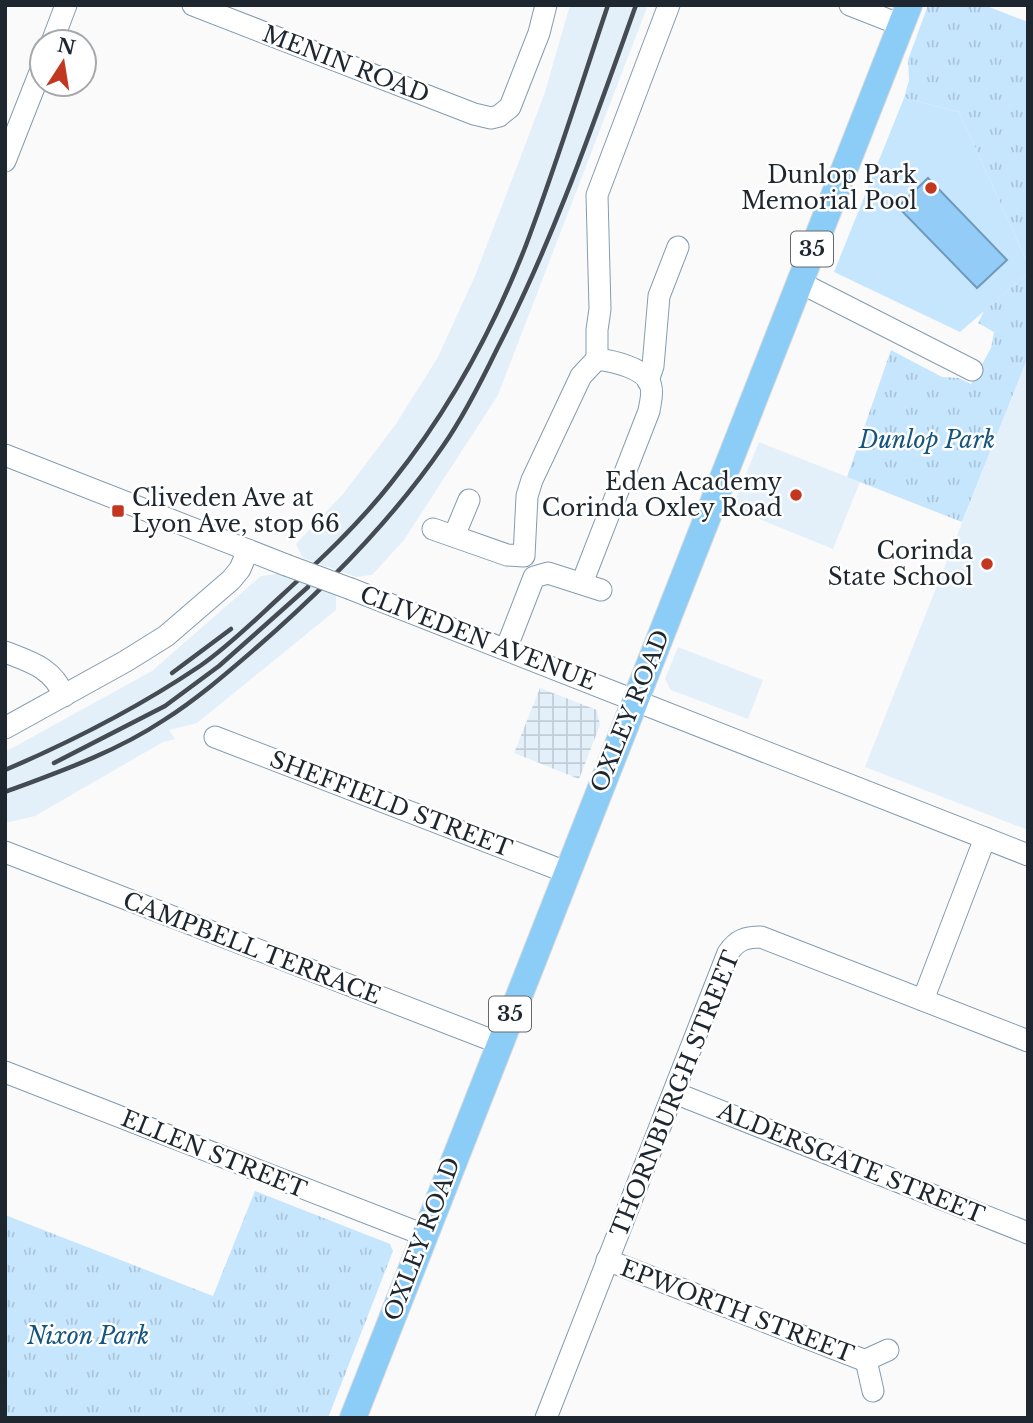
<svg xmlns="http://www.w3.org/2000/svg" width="1033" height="1423" viewBox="0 0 1033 1423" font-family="'Libre Baskerville',serif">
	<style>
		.built { fill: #e3f0fa }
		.industrial { fill: url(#industrial-grid) }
		.park { fill: url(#park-tufts) }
		.pitch { fill: #c6e6fe }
		.water { fill: #93ccf7; stroke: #709abb; stroke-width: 2 }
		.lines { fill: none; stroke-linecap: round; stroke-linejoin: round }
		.minor-casing { stroke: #849caf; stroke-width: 23 }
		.major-casing { stroke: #d6d8da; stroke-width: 28 }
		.minor { stroke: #fff; stroke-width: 21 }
		.major { stroke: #8ccdf8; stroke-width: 26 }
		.rail { stroke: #444b52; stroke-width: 4.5 }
		.minor-bridge-casing { stroke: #849caf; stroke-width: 23; stroke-linecap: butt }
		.minor-bridge { stroke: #fff; stroke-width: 21 }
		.poi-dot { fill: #c23720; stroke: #fff; stroke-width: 2.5 }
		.labels { text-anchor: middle; stroke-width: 5; stroke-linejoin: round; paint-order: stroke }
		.shield { fill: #fff; stroke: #62686d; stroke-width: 2 }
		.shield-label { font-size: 21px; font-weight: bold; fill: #1e272f }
		.street-label { font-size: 23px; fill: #1e272f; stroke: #fff }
		.poi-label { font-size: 23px; fill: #1e272f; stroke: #fff; text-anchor: end }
		.park-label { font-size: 23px; font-style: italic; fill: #14557e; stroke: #fff }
	</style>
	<defs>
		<pattern id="industrial-grid" width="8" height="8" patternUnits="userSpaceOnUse" patternTransform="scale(1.75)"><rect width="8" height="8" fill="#e3f0fa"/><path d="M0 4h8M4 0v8" fill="none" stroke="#c2ced7"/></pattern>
		<pattern id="park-tufts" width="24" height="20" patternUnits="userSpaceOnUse" patternTransform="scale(1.75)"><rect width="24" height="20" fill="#c6e6fe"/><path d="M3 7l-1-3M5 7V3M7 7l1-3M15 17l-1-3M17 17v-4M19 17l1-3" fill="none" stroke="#aac5da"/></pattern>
	</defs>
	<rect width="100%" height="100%" fill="#fafafa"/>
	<g class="built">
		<path d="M 570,5 L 648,5 L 498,395 L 404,540 L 372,575 L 356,577 L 303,558 L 296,544 L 343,494 L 396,424 L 438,357 L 475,276 L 521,156 L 545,92 Z"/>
		<path d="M 1028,357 L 1028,830 L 865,767 Z"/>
		<path d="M 759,442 L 860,482 L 833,549 L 732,508 Z"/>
		<path d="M 283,573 L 336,594 L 336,610 L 197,723 L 169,730 L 175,739 L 163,742 L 35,816 L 5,823 L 5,752 L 152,671 L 261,576 Z"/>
		<path d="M 678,647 L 763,680 L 748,719 L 671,690 L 665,679 Z"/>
	</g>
	<path class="industrial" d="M 540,688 L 597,710 L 600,725 L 579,779 L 514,753 Z"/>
	<g class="park">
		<path d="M 928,5 L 984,5 L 1028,22 L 1028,264 L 959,112 L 904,98 L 909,80 L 908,60 Z"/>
		<path d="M 1028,273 L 1028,357 L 962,522 L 847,477 L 891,350 L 942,377 L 959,378 L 971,384 L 991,348 L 994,332 L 978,323 L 984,311 Z"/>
		<path d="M 255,1191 L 390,1244 L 393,1251 L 328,1418 L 5,1418 L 5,1215 L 213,1296 Z"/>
	</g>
	<path class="pitch" d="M 904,98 L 959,112 L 1028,264 L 1028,273 L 960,332 L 834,272 Z"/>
	<path class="water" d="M 928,178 L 1007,260 L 977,288 L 898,207 Z"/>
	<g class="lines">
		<g class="minor-casing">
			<g id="minor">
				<path d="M 193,5 L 474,114 L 491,118 L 499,116 L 510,107 L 539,33 L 546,5"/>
				<path d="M 850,5 L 901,25"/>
				<path d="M 52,42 L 66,5"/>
				<path d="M 5,161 L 42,67"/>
				<path d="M 799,282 L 972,370"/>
				<path d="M 597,359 L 597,330 L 600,309 L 597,195 L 669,5"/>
				<path d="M 648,381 L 653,366 L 659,296 L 678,247"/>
				<path d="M 5,455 L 286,565"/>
				<path d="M 433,529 L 507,555 L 524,556 L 527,496 L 532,480 L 581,376 L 597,359 C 612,361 648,368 651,387 C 653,394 650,404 649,411 L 582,583"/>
				<path d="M 454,536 L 469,500"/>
				<path d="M 351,589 L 1028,855"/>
				<path d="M 506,649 L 534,577 L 548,573 L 601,590"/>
				<path d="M 5,652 C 31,662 53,668 64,696"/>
				<path d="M 5,728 L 126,661 L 166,636 L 231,580 L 240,569 L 248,550"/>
				<path d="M 215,737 L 566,872"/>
				<path d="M 5,852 L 499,1043"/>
				<path d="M 923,1000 L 985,838"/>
				<path d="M 5,1072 L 424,1235"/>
				<path d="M 675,1093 L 1028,1233"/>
				<path d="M 607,1260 L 866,1361"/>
				<path d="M 873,1391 L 866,1360 L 888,1350"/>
				<path d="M 546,1418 L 728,953 C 737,940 745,937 761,937 L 1028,1041"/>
			</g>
		</g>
		<g class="major-casing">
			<path id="major" d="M 353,1418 L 909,5"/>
		</g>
		<use href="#minor" class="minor"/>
		<use href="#major" class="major"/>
		<g class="rail">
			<path d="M 172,673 L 231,629"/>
			<path d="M 54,763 L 165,706 L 219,666 L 308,587"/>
			<path d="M 5,770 C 73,741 139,707 200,666 C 229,646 255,620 280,597 C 319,561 358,525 391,483 C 447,413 493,330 526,245 C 556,166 581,85 608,5"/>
			<path d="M 5,792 C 59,772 116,752 164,720 C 197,699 227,673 256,648 C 325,588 391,522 443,446 C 464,416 481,382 497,349 C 554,239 594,122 636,5"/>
		</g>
		<g class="minor-bridge-casing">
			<path id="minor-bridge" d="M 286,565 L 351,589"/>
		</g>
		<use href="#minor-bridge" class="minor-bridge"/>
	</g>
	<g class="poi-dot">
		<circle cx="931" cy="188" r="7"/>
		<circle cx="796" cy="495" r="7"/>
		<rect x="111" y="504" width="14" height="14" rx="3.5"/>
		<circle cx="987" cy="564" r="7"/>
	</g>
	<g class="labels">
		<g class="shield">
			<rect x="791" y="231.5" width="42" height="35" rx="5"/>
			<rect x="489" y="996.5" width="42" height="35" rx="5"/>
		</g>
		<g class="shield-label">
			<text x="812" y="256">35</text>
			<text x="510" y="1021">35</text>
		</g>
		<g class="street-label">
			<text transform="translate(346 64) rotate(21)" y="8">MENIN ROAD</text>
			<text transform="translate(478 638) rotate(21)" y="8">CLIVEDEN AVENUE</text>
			<text transform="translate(630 711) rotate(-68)" y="8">OXLEY ROAD</text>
			<text transform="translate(391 804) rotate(21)" y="8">SHEFFIELD STREET</text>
			<text transform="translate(252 948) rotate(21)" y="8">CAMPBELL TERRACE</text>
			<text transform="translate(675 1094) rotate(-68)" y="8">THORNBURGH STREET</text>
			<text transform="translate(214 1154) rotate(22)" y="8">ELLEN STREET</text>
			<text transform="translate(851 1163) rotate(22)" y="8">ALDERSGATE STREET</text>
			<text transform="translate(422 1239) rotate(-69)" y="8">OXLEY ROAD</text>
			<text transform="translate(737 1311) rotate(21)" y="8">EPWORTH STREET</text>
		</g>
		<g class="poi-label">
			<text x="917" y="183">Dunlop Park<tspan x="917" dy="26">Memorial Pool</tspan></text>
			<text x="782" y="490">Eden Academy<tspan x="782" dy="26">Corinda Oxley Road</tspan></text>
			<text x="132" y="506" text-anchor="start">Cliveden Ave at<tspan x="132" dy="26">Lyon Ave, stop 66</tspan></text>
			<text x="973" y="559">Corinda<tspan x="973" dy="26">State School</tspan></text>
		</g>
		<g class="park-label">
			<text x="927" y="448">Dunlop Park</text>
			<text x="88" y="1344">Nixon Park</text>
		</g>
	</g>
	<rect width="1033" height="1423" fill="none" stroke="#1e272f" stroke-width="14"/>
	<g transform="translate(63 63) rotate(12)"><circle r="33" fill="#ffffff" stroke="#a5a9ac" stroke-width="2"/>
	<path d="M0-5L12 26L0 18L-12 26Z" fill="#c23720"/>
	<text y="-10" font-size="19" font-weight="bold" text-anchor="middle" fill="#1e272f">N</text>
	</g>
</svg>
